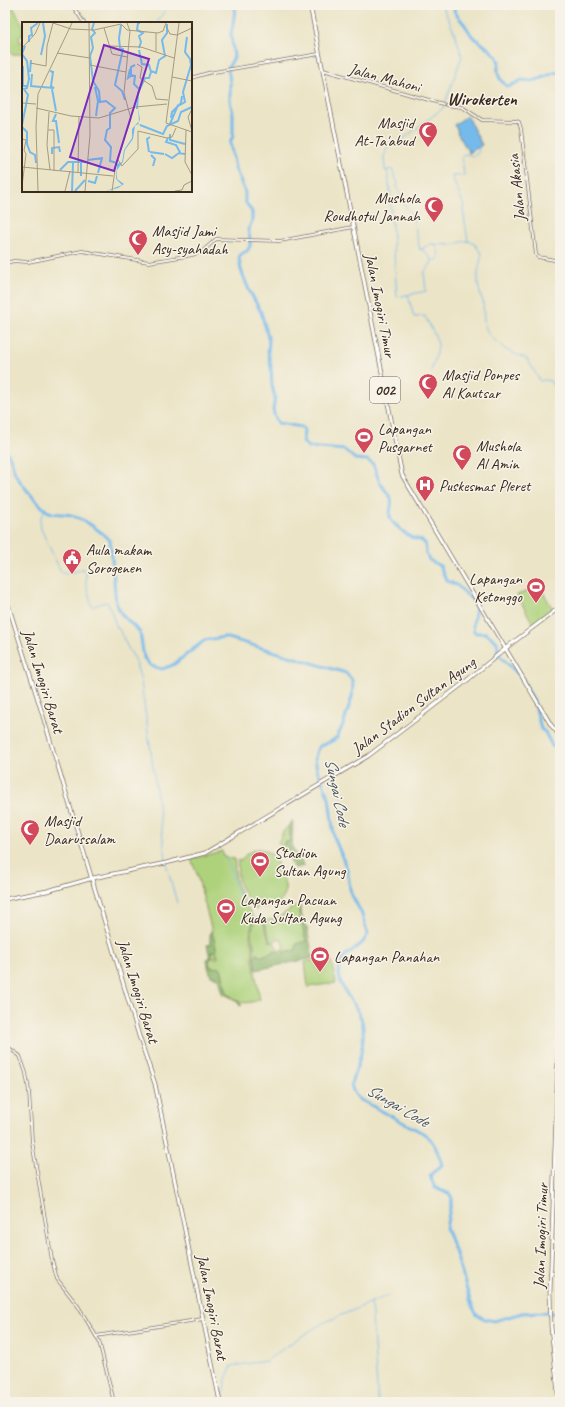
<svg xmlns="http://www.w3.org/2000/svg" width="565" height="1407" viewBox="0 0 565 1407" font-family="Caveat,sans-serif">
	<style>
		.green { fill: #aed27b; stroke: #747e4c }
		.forest { fill: #8ab46b; stroke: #626f44 }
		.water { fill: #75baeb; stroke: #587284 }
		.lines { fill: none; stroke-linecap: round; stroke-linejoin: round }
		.stream { stroke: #75baeb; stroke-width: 1 }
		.river { stroke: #75baeb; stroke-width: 3 }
		.minor-casing { stroke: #796b59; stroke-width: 3.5 }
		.major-casing { stroke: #796b59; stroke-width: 4.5 }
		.minor { stroke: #fff; stroke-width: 2 }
		.major { stroke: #fff; stroke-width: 3 }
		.labels { text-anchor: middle; stroke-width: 3; stroke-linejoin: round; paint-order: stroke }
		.shield { fill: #f7f3e8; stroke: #73665b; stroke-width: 1 }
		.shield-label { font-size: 15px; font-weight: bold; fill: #3b2a1e }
		.street-label { font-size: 16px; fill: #3b2a1e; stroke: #f7f3e8 }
		.poi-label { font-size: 16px; fill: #3b2a1e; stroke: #f7f3e8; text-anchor: start }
		.water-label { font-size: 17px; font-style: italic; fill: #4c555c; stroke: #f7f3e8 }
		.quarter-label { font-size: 18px; font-weight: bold; fill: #3b2a1e; stroke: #f7f3e8 }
		.inset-river { fill: none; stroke: #75baeb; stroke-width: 2 }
		.inset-road { fill: none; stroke: #a59a83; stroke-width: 1 }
		.view { fill: #7b2cbf; fill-opacity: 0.15; stroke: #7b2cbf; stroke-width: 2 }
		.inset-edge { fill: none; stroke: #3b2a1e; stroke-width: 2 }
	</style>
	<rect width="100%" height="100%" fill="#f7f3e8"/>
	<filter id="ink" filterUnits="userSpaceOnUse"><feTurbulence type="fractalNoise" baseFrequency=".025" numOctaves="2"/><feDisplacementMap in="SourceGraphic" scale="8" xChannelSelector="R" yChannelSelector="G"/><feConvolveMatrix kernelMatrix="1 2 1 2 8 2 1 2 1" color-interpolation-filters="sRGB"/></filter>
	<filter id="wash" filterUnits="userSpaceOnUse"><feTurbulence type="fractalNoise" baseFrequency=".012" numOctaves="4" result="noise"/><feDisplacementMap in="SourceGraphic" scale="16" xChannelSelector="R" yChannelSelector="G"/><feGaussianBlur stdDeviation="0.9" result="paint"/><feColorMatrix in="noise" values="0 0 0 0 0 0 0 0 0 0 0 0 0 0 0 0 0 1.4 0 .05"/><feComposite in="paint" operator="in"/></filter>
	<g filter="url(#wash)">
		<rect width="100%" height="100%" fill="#ebe4c6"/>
		<g class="green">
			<path d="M 5,5 L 12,5 L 23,25 L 23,35 L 19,37 L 23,53 L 12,55 L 5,36 Z"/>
			<path d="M 534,589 L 543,592 L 553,609 L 533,624 L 517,595 Z"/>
			<path d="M 293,820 L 290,826 L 290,841 L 284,842 L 289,849 L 289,857 L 285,850 L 278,843 L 283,832 Z"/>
			<path d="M 257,849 C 271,849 276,859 280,871 C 282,876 285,881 285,886 C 288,901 272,911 259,906 L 256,910 L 254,909 L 255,906 C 240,892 236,880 238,860 L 241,861 L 247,853 Z"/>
			<path d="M 222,851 L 224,857 L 235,859 C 233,887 242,896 254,919 L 251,929 L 250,937 L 253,946 L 253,960 L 260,1000 C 243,1004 241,1005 227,993 L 221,968 L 210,967 L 209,960 L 212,958 L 218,958 L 217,952 L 217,956 L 211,956 L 211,952 L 217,951 L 197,874 L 191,859 Z"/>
			<path d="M 300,906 L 299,914 L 306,941 L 296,950 L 279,953 L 273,952 L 259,957 L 258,954 L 254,955 L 254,945 L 251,934 L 255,919 L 262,920 L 270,942 L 275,943 L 278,951 L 284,948 L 281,938 L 274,941 L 274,942 L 271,942 L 263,920 C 284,921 286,907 300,906 Z"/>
			<path d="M 317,960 L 331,960 L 336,983 L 308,987 L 305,962 Z"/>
		</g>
		<g class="forest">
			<path d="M 293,822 L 292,847 L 304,866 L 295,868 L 292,866 L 288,852 L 289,849 L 288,847 L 283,844 L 290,841 L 290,826 Z"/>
			<path d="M 300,907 L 303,921 L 307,928 L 313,958 L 256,970 L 254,955 L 258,954 L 260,957 L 273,952 L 273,950 L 274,950 L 279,953 L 296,950 L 296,944 L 306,941 L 299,914 Z"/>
			<path d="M 210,932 L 212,932 L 217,951 L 211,952 L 212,958 L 209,960 L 210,967 L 221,968 L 227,993 L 242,1005 L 240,1006 C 237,1000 229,996 223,994 L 219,978 L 211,976 L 208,967 L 207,959 L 210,958 L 207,945 L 210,944 Z"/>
		</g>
		<path class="water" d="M 467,116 L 471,122 L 471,124 L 482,145 L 469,153 L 457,132 L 458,131 L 454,125 Z"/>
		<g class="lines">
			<g class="stream">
				<path d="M 442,5 L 455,34 L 462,56 L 448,95 L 443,108 L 398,143 L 388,145 L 384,157 L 385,171 L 392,169 L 395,178 L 398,182 L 397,186 L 406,208 L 412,214 L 420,250 L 430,244 L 451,245 L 465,241 L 473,242 L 482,254 L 478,272 L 478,284 L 481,297 L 483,301 L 484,323 L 487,331 L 489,335 L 506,350 L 527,359 L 540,381 L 544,380 L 550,381 L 555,389 L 560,389"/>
				<path d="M 157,23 L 168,5"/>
				<path d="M 387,171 L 389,181 L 397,297 L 426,291 L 424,273 L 431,264 L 431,261 L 437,260 L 439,258 L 438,251 L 435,245"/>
				<path d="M 468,241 L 463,210 L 464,206 L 452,176 L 464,176 L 462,156 L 466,154 L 473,156 C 478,154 479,152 479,146"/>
				<path d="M 422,249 L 430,257 L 431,260"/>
				<path d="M 408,295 L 414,317 L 425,316 C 429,326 436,334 438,345 C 438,353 433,363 431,371"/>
				<path d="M 45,508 L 40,520 L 41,529 L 61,572 L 65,574 L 83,569 L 86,571 L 86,584 L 92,607 L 105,602 L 108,603 L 117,628 L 119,629 L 128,648 L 135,659 L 141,682 L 167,867 L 177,903"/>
				<path d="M 226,858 L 237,891 L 244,902"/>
				<path d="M 371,1302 L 378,1402"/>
				<path d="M 224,1402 C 222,1391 226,1376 232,1366 L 266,1361 L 297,1339 L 323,1323 L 389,1295"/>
			</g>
			<g class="river">
				<path d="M 236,5 L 231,35 L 234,57 L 228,68 L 230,82 L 230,101 L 233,114 L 233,136 L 230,143 L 235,168 L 245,192 L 245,201 L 252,212 L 252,221 L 248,230 L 250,238 L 250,246 L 247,251 L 241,254 L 239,258 L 241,270 L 249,290 L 261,312 L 269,341 L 268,352 L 271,366 L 272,386 L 275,397 L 273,410 L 275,417 L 278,423 L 302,427 L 304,430 L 303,442 L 308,447 L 345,450 L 355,459 L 367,460 L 373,464 L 380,483 L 391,498 C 393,505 389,511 390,517 C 391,523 408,536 413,538 C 418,540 421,539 425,543 L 426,553 L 429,560 L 440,566 L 446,580 L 458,586 L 473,601 L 476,607 L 473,624 L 474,632 L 477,633 L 486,633 L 497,642 L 498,647 L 497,653 L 519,675 L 524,683 L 534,701 L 541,729 L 545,732 L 552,746 L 555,747"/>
				<path d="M 455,5 L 454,10 L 456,14 L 465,25 L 472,36 L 489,49 L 496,56 L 499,62 C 496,72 499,81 508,87 L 522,80 L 532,81 L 540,79 L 554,73 L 560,72"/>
				<path d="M 5,450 C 13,459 11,463 15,473 C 18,481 39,505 47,511 C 55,516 65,512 74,516 C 87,521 99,530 110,540 L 112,558 L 116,603 L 122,615 L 140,632 L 144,658 L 151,666 L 162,669 L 173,665 L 205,640 L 225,637 L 346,673 L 352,680 L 353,687 L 352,697 L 343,725 L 337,737 L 332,741 L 320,746 L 317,750 L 315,758 L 317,769 L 329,798 L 334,837 L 347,869 L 351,894 L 361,912 L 368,934 C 366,936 365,940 363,942 C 353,953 341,952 339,971 C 338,992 362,1007 363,1027 C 364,1038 362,1050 359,1061 C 355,1078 344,1083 359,1099 L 423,1133 C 434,1140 438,1152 442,1165 L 430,1175 C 434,1189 435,1189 449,1193 L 452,1198 L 446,1228 L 455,1251 L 472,1306 L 477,1315 L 485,1319 L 494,1321 L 522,1313 L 542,1312 L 560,1314"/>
			</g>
		</g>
	</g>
	<g filter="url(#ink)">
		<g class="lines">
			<g class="minor-casing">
				<g id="minor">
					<path d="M 72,5 L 84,23"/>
					<path d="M 323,70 L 443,104"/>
					<path d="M 191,78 L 208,73 L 319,54"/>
					<path d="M 446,105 L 462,107 L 482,120 L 516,121 L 519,122 L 521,129 L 536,255 L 538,257 L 560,261"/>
					<path d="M 5,263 L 14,261 L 28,262 L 82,251 L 149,262 L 192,255 L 203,251 L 216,239 L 280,241 L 353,227"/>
					<path d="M 5,1045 L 20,1056 L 26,1073 L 29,1091 L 32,1142 L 52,1260 L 57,1279 L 78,1306 L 99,1341 L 114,1402"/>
					<path d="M 550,1273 L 560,1274"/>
					<path d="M 96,1336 L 203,1319"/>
				</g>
			</g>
			<g class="major-casing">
				<g id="major">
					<path d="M 310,5 L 402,475 L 551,725 L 560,736"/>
					<path d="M 5,595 L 39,703 L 139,1036 L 155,1084 L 220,1402"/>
					<path d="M 5,899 L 47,891 L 93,878 L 166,863 L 205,853 L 368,756 L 465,682 L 511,644 L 560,607"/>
					<path d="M 559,1402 L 551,1327 L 550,1293 L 560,999"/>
				</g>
			</g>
			<use href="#minor" class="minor"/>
			<use href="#major" class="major"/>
		</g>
	</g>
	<defs>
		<g id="mosque-pin" transform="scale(1)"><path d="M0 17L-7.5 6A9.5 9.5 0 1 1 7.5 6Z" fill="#d1495b" stroke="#f7f3e8"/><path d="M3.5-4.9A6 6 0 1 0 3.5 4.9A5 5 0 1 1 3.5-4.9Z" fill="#fff"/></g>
		<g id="stadium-pin" transform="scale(1)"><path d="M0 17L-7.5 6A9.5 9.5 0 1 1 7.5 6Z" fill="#d1495b" stroke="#f7f3e8"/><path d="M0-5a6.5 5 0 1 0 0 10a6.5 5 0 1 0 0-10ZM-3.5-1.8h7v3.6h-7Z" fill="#fff"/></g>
		<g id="hospital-pin" transform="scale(1)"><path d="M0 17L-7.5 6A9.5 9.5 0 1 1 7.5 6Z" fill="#d1495b" stroke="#f7f3e8"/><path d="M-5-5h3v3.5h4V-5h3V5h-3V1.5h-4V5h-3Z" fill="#fff"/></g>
		<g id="civic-pin" transform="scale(1)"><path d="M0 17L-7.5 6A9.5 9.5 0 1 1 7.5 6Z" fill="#d1495b" stroke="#f7f3e8"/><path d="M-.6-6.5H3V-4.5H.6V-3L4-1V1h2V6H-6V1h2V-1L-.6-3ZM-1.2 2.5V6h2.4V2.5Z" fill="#fff"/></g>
	</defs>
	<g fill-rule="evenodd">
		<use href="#mosque-pin" x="428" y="131"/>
		<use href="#mosque-pin" x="434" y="206"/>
		<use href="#mosque-pin" x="138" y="239"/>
		<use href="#mosque-pin" x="428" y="383"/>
		<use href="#stadium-pin" x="364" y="437"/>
		<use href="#mosque-pin" x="462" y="454"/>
		<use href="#hospital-pin" x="425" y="485"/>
		<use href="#civic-pin" x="72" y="558"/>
		<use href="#stadium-pin" x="536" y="587"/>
		<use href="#mosque-pin" x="30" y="829"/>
		<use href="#stadium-pin" x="260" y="861"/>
		<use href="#stadium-pin" x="226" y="908"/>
		<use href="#stadium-pin" x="320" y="956"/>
	</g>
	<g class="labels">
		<rect class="shield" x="370" y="377" width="30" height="26" rx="3"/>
		<g class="shield-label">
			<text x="385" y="395">002</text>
		</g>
		<g class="street-label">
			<text transform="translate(385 77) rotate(15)" y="6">Jalan Mahoni</text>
			<text transform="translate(516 188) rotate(-96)" y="6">Jalan Akasia</text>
			<text transform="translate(381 305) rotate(79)" y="6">Jalan Imogiri Timur</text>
			<text transform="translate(44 681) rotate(73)" y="6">Jalan Imogiri Barat</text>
			<text transform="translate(413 705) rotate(-37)" y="6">Jalan Stadion Sultan Agung</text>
			<text transform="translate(139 991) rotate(73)" y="6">Jalan Imogiri Barat</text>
			<text transform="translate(540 1236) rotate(-88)" y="6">Jalan Imogiri Timur</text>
			<text transform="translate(213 1307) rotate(79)" y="6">Jalan Imogiri Barat</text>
		</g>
		<g class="poi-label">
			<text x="414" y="128" text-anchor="end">Masjid<tspan x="414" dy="18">At-Ta'abud</tspan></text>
			<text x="420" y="203" text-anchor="end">Mushola<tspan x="420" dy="18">Roudhotul Jannah</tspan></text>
			<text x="152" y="236">Masjid Jami<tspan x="152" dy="18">Asy-syahadah</tspan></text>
			<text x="442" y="380">Masjid Ponpes<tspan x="442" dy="18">Al Kautsar</tspan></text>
			<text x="378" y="434">Lapangan<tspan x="378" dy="18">Pusgarnet</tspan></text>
			<text x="476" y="451">Mushola<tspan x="476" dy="18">Al Amin</tspan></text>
			<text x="439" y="491">Puskesmas Pleret</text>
			<text x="86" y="555">Aula makam<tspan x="86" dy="18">Sorogenen</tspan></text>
			<text x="522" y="584" text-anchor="end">Lapangan<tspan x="522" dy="18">Ketonggo</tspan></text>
			<text x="44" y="826">Masjid<tspan x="44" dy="18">Daarussalam</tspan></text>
			<text x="274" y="858">Stadion<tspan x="274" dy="18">Sultan Agung</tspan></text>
			<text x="240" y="905">Lapangan Pacuan<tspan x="240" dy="18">Kuda Sultan Agung</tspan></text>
			<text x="334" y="962">Lapangan Panahan</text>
		</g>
		<g class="water-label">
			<text transform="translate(338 792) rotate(78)" y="6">Sungai Code</text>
			<text transform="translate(398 1105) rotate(30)" y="6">Sungai Code</text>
		</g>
		<g class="quarter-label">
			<text x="482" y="105">Wirokerten</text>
		</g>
	</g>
	<g transform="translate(22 22)">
		<rect width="170" height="170" fill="#ebe4c6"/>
		<path d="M 116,85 L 118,98 L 116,101 L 119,104 L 116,102 L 113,104 L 111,117 L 103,128 L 101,140 L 95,148 L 95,157 L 102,162 L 96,166 L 84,169 L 100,163 L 94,157 L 95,142 L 100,140 L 102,128 L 110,116 L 110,107 L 117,99 Z" fill="#75baeb"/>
		<path class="inset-river" d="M 72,1 L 70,7 L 73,11 L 69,15 L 71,26 L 68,34 L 71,59 L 77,69 L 78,80 L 84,79 L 93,86 L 88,91 L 88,106 L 85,108 L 83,118 L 89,125 L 88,139 L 95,141M 97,16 L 99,3M 97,16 L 98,26 L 101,27 L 93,63 L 100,69 L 103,78M 7,20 L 7,14 L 10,13 L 9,6 L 16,1M 117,26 L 119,20 L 117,14 L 121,11 L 115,8 L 116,1 L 118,1M 19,33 L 23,14 L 21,1M 113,43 L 109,45 L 109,53 L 113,54 L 112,62 L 118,68M 1,44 L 1,64 L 5,64M 108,47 L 106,56 L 110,53M 129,49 L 134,51 L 137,38 L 143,34 L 140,18 L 145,11 L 145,2M 8,50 L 9,38M 10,52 L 9,64 L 19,65M 20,65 L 32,66 L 29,64 L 31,50 L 28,49M 73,65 L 76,79 L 74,94M 30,67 L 34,89M 156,84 L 163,80 L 161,70 L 169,43 L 168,37 L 163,30 L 165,15M 115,87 L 116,71 L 123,56 L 127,56 L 129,50 L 127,43 L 120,42 L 117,28M 34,92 L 31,99 L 34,99 L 37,121M 149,96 L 150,90 L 159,81 L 160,74M 148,102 L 156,83M 0,103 L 6,73 L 2,67 L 5,66 L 7,57 L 5,39 L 0,32 L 3,24M 118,103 L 141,112 L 145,104 L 156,99 L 159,90 L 170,85M 0,105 L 5,110 L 5,122 L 8,130 L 13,133 L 14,141M 148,112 L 148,118 L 163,122M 146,116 L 144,120 L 154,123 L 159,132M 127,130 L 125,117 L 128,115M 128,130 L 142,132M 30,132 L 30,126 L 37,125 L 38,130M 143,132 L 150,136 L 157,131 L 163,132M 129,133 L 133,137 L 131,144M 66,138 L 81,136M 59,141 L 59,154M 38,148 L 46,140 L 64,140M 76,151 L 80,136M 66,159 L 73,161 L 75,154M 50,169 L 51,141M 53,169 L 63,158"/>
		<path class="inset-road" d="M 31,1 L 49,7 L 72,8 L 99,2 L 105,8 L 136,11 L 141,9 L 144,1M 157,1 L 144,101 L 170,110M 144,4 L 148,12 L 155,13M 82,6 L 90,32 L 105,35M 134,11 L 134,29M 155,13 L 170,6M 87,24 L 119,25 L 152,36M 0,26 L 13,12 L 18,1M 35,31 L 68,36M 8,41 L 24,44 L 25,24 L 31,1M 115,42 L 120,45 L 118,56 L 130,64 L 134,77 L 146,78M 68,43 L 104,50M 150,55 L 170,59M 0,81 L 14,82M 14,86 L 49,94 L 77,96 L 113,85 L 145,82M 170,87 L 166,95 L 170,109M 27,90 L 25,123 L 28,148M 14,105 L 16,72 L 50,1M 14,105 L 16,169M 26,108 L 32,108 L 32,149M 164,108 L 163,140 L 170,153M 0,117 L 4,118 L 2,128 L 4,132 L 0,164M 96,138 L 100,144 L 116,127 L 116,109 L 145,116 L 150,115 L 154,106M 0,145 L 91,154M 56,150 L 57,94M 43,169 L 48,149M 63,169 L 68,113 L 67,1M 90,169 L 94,141 L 109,97 L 102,71 L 108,9 L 105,1M 153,169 L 160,168 L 162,163 L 170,159"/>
		<path class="view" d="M 82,23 L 127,37 L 92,149 L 48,135 Z"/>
		<rect width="170" height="170" class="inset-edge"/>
	</g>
	<rect width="565" height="1407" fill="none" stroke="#f7f3e8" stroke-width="20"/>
</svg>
